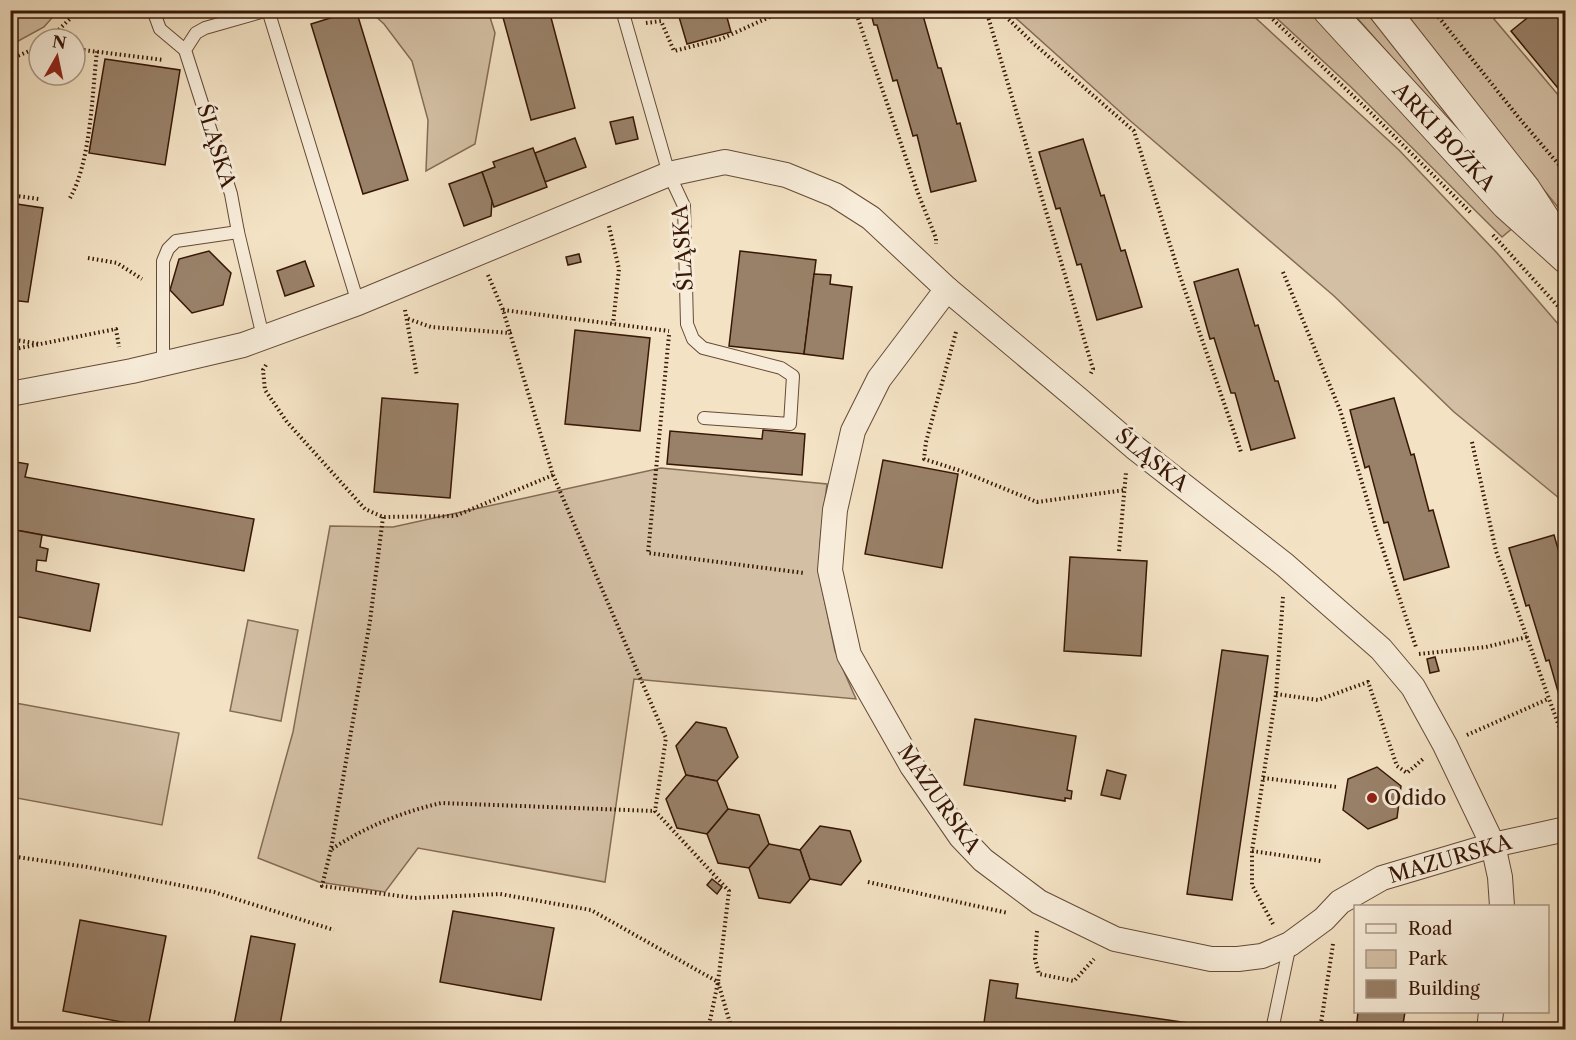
<svg xmlns="http://www.w3.org/2000/svg" width="1576" height="1040" viewBox="0 0 1576 1040" font-family="'Libre Caslon Text',serif">
	<style>
		.green { fill: #d3bfa4; stroke: #856b55; stroke-width: 1.5 }
		.building { fill: #998169; stroke: #371706; stroke-width: 1.5 }
		.lines { fill: none; stroke-linecap: round; stroke-linejoin: round }
		.service-casing { stroke: #664a36; stroke-width: 14 }
		.minor-casing { stroke: #664a36; stroke-width: 26 }
		.tertiary-casing { stroke: #664a36; stroke-width: 32 }
		.path { stroke: #371706; stroke-width: 4; stroke-dasharray: 1.5 3; stroke-linecap: butt }
		.service { stroke: #f7ecd9; stroke-width: 12 }
		.minor { stroke: #f7ecd9; stroke-width: 24 }
		.tertiary { stroke: #f7ecd9; stroke-width: 30 }
		.poi-dot { fill: #8f2418; stroke: #f7ecd9; stroke-width: 2 }
		.labels { text-anchor: middle; stroke-width: 6; stroke-linejoin: round; paint-order: stroke }
		.street-label { font-size: 21px; fill: #371706; stroke: #f7ecd9 }
		.poi-label { font-size: 21px; fill: #371706; stroke: #f7ecd9; text-anchor: start }
	</style>
	<rect width="100%" height="100%" fill="#f3e2c4"/>
	<filter id="stains"><feTurbulence type="fractalNoise" baseFrequency=".00333" numOctaves="4"/><feColorMatrix values="0 0 0 0 .2 0 0 0 0 .09 0 0 0 0 .02 0 0 0 .5 -.17"/></filter>
	<radialGradient id="worn" r=".72"><stop offset=".6" stop-color="#630" stop-opacity="0"/><stop offset="1" stop-color="#630" stop-opacity=".3"/></radialGradient>
	<g class="green">
		<path d="M 11,10 L 58,10 L 58,11 L 44,27 L 11,45 Z"/>
		<path d="M 370,11 L 488,11 L 495,33 L 475,144 L 426,171 L 428,120 L 412,61 L 384,24 Z"/>
		<path d="M 1008,11 L 1248,11 L 1399,150 L 1497,253 L 1565,332 L 1565,503 L 1454,412 L 1334,296 L 1127,118 Z"/>
		<path d="M 1269,11 L 1319,11 L 1514,227 L 1502,237 L 1351,87 Z"/>
		<path d="M 1351,11 L 1366,11 L 1498,166 L 1487,166 Z"/>
		<path d="M 1399,11 L 1504,11 L 1494,19 L 1565,103 L 1565,216 Z"/>
		<path d="M 661,468 L 827,484 L 820,543 L 821,583 L 835,651 L 856,699 L 634,679 L 605,882 L 418,848 L 385,892 L 319,882 L 258,858 L 293,732 L 330,526 L 393,527 Z"/>
		<path d="M 248,620 L 298,630 L 281,721 L 230,711 Z"/>
		<path d="M 10,702 L 179,733 L 162,825 L 11,797 Z"/>
	</g>
	<g class="building">
		<path d="M 356,10 L 408,180 L 363,194 L 311,24 Z"/>
		<path d="M 501,10 L 549,10 L 575,108 L 531,120 Z"/>
		<path d="M 677,10 L 725,10 L 731,32 L 687,44 Z"/>
		<path d="M 870,10 L 922,12 L 938,68 L 941,68 L 957,124 L 960,123 L 976,181 L 931,192 L 917,135 L 913,136 L 897,80 L 893,81 L 877,25 L 874,25 Z"/>
		<path d="M 1537,10 L 1566,10 L 1566,98 L 1511,31 Z"/>
		<path d="M 105,59 L 180,70 L 165,165 L 89,153 Z"/>
		<path d="M 633,117 L 638,139 L 616,144 L 610,122 Z"/>
		<path d="M 575,138 L 586,167 L 545,182 L 535,153 Z"/>
		<path d="M 1083,139 L 1101,196 L 1104,195 L 1121,251 L 1125,250 L 1142,307 L 1097,320 L 1081,264 L 1077,265 L 1060,208 L 1056,209 L 1039,152 Z"/>
		<path d="M 533,148 L 547,187 L 494,207 L 482,172 L 495,167 L 493,162 Z"/>
		<path d="M 482,172 L 492,201 L 491,216 L 464,226 L 449,184 Z"/>
		<path d="M 10,203 L 43,208 L 28,302 L 10,300 Z"/>
		<path d="M 209,251 L 231,273 L 223,305 L 192,313 L 170,290 L 179,259 Z"/>
		<path d="M 740,251 L 816,260 L 804,354 L 729,346 Z"/>
		<path d="M 579,254 L 581,262 L 568,265 L 566,257 Z"/>
		<path d="M 305,261 L 314,286 L 285,296 L 277,271 Z"/>
		<path d="M 1238,269 L 1255,326 L 1258,325 L 1275,381 L 1278,381 L 1295,438 L 1251,450 L 1235,393 L 1231,393 L 1214,338 L 1210,339 L 1194,282 Z"/>
		<path d="M 814,274 L 831,275 L 830,284 L 852,287 L 843,359 L 804,354 Z"/>
		<path d="M 575,330 L 650,338 L 640,431 L 565,424 Z"/>
		<path d="M 382,398 L 458,404 L 450,498 L 374,492 Z"/>
		<path d="M 1394,398 L 1411,455 L 1414,454 L 1429,511 L 1433,510 L 1449,567 L 1404,580 L 1388,522 L 1384,523 L 1369,466 L 1365,468 L 1350,410 Z"/>
		<path d="M 763,430 L 805,434 L 802,475 L 667,464 L 670,431 L 762,439 Z"/>
		<path d="M 883,460 L 958,474 L 942,568 L 865,554 Z"/>
		<path d="M 10,461 L 28,464 L 25,477 L 254,519 L 244,571 L 10,529 Z"/>
		<path d="M 10,529 L 42,535 L 40,547 L 48,549 L 46,561 L 37,560 L 36,571 L 99,584 L 90,631 L 14,616 L 10,631 Z"/>
		<path d="M 1554,535 L 1566,576 L 1565,716 L 1549,660 L 1546,661 L 1529,605 L 1526,606 L 1509,548 Z"/>
		<path d="M 1070,557 L 1147,561 L 1141,656 L 1064,651 Z"/>
		<path d="M 1222,650 L 1268,656 L 1232,900 L 1187,894 Z"/>
		<path d="M 1435,657 L 1439,671 L 1430,673 L 1427,659 Z"/>
		<path d="M 975,719 L 1076,736 L 1067,790 L 1072,791 L 1071,799 L 1065,798 L 1065,801 L 964,785 Z"/>
		<path d="M 696,722 L 726,728 L 738,757 L 717,781 L 686,775 L 676,746 Z"/>
		<path d="M 1377,767 L 1401,786 L 1397,818 L 1368,829 L 1343,810 L 1348,779 Z"/>
		<path d="M 1107,770 L 1126,775 L 1120,799 L 1101,795 Z"/>
		<path d="M 686,775 L 717,781 L 728,809 L 707,834 L 677,828 L 666,799 Z"/>
		<path d="M 728,809 L 759,815 L 769,844 L 749,868 L 718,863 L 707,834 Z"/>
		<path d="M 820,826 L 850,831 L 861,861 L 841,885 L 810,879 L 800,850 Z"/>
		<path d="M 769,844 L 800,850 L 810,879 L 790,903 L 759,898 L 749,868 Z"/>
		<path d="M 712,879 L 722,887 L 717,894 L 707,885 Z"/>
		<path d="M 453,911 L 554,928 L 541,1000 L 440,982 Z"/>
		<path d="M 80,920 L 166,936 L 148,1027 L 63,1011 Z"/>
		<path d="M 251,936 L 295,944 L 279,1030 L 233,1030 Z"/>
		<path d="M 990,980 L 1018,984 L 1016,998 L 1237,1030 L 983,1030 Z"/>
		<path d="M 1358,1012 L 1405,1012 L 1402,1030 L 1356,1030 Z"/>
	</g>
	<g class="lines">
		<g class="service-casing">
			<g id="service">
				<path d="M 153,10 L 160,29 L 185,50"/>
				<path d="M 622,10 L 669,174 L 684,206 L 687,324 L 693,339 L 703,348 L 781,368 L 793,376 L 790,424 L 704,418"/>
				<path d="M 263,337 L 238,232 L 231,194 L 185,50 L 196,33 L 205,28 L 268,10 L 358,303"/>
				<path d="M 163,364 L 163,261 L 168,249 L 176,241 L 238,232"/>
				<path d="M 1272,1030 L 1290,944"/>
			</g>
		</g>
		<g class="minor-casing">
			<g id="minor">
				<path d="M 947,289 L 879,379 L 853,431 L 835,510 L 830,570 L 849,655 L 912,766 L 961,837 L 983,860 L 1039,902 L 1115,939 L 1211,959 L 1238,959 L 1262,956 L 1290,944 L 1324,919 L 1340,902 L 1382,878 L 1493,845 L 1566,829"/>
				<path d="M 10,394 L 132,371 L 243,345 L 358,303 L 669,174 L 725,162 L 786,175 L 835,195 L 871,218 L 947,289 L 1078,399 L 1134,447 L 1285,565 L 1381,649 L 1413,687 L 1445,745 L 1493,845 L 1500,877 L 1502,906"/>
				<path d="M 1489,1030 L 1491,1012"/>
			</g>
		</g>
		<g class="tertiary-casing">
			<g id="tertiary">
				<path d="M 1328,10 L 1506,204 L 1566,258"/>
				<path d="M 1384,10 L 1525,189 L 1553,232"/>
			</g>
		</g>
		<g class="path">
			<path d="M 855,10 L 919,196 L 936,238 L 936,244"/>
			<path d="M 986,10 L 1093,369 L 1090,375"/>
			<path d="M 999,10 L 1033,43 L 1134,131 L 1180,276 L 1241,452"/>
			<path d="M 1263,10 L 1368,110 L 1471,213"/>
			<path d="M 1433,10 L 1519,118 L 1566,173"/>
			<path d="M 646,23 L 661,21 L 674,51 L 721,39 L 785,10"/>
			<path d="M 49,39 L 79,10"/>
			<path d="M 75,49 L 164,60"/>
			<path d="M 10,59 L 39,47"/>
			<path d="M 10,195 L 39,199"/>
			<path d="M 70,198 C 91,161 92,94 97,51"/>
			<path d="M 609,226 L 619,269 L 613,324"/>
			<path d="M 1493,235 L 1566,315"/>
			<path d="M 88,258 L 117,263 L 142,279"/>
			<path d="M 1283,272 L 1340,410 L 1376,529 L 1416,647"/>
			<path d="M 488,275 L 503,310 L 510,333"/>
			<path d="M 405,310 L 417,376"/>
			<path d="M 503,310 L 669,331"/>
			<path d="M 956,332 L 926,442 L 924,459 L 961,471 L 1037,502 L 1125,490"/>
			<path d="M 669,335 L 648,553 L 804,573"/>
			<path d="M 10,339 L 39,344"/>
			<path d="M 10,350 L 116,329 L 119,347"/>
			<path d="M 266,365 L 263,370 L 265,390 L 287,422 L 365,509 L 383,517 L 455,516 L 553,475 L 510,333 L 431,327 L 406,318"/>
			<path d="M 1472,442 L 1496,551 L 1566,746"/>
			<path d="M 553,475 L 666,738 L 655,811 L 729,891 L 718,982 L 708,1030"/>
			<path d="M 383,517 L 370,621 L 331,849 L 322,886 L 415,898 L 500,894 L 591,910 L 718,982 L 732,1030"/>
			<path d="M 1119,551 L 1126,472"/>
			<path d="M 1419,654 L 1486,647 L 1527,637"/>
			<path d="M 1276,694 L 1318,700 L 1368,682 L 1397,766 L 1407,773 L 1424,758"/>
			<path d="M 1467,735 L 1548,699"/>
			<path d="M 1263,778 L 1337,787"/>
			<path d="M 332,849 C 365,827 402,812 441,803 L 655,811"/>
			<path d="M 1252,851 L 1321,861"/>
			<path d="M 10,856 L 87,867 L 214,892 L 334,930"/>
			<path d="M 868,882 L 1008,913"/>
			<path d="M 1273,924 L 1252,885 L 1252,851 L 1276,694 L 1283,597"/>
			<path d="M 1037,931 L 1035,959 L 1039,974 L 1074,981 L 1094,959"/>
			<path d="M 1320,1030 L 1333,944"/>
		</g>
		<use href="#service" class="service"/>
		<use href="#minor" class="minor"/>
		<use href="#tertiary" class="tertiary"/>
	</g>
	<circle class="poi-dot" cx="1372" cy="798" r="6"/>
	<g class="labels">
		<g class="street-label">
			<text transform="translate(1444 137) rotate(47)" y="7">ARKI BOŻKA</text>
			<text transform="translate(216 146) rotate(73)" y="7">ŚLĄSKA</text>
			<text transform="translate(683 248) rotate(-94)" y="7">ŚLĄSKA</text>
			<text transform="translate(1152 460) rotate(39)" y="7">ŚLĄSKA</text>
			<text transform="translate(939 799) rotate(55)" y="7">MAZURSKA</text>
			<text transform="translate(1450 859) rotate(-16)" y="7">MAZURSKA</text>
		</g>
		<g class="poi-label">
			<text x="1384" y="805">Odido</text>
		</g>
	</g>
	<rect width="1576" height="1040" fill="none" stroke="#f3e2c4" stroke-width="36"/>
	<rect x="12" y="12" width="1552" height="1016" fill="none" stroke="#371706" stroke-width="3"/>
	<rect x="18" y="18" width="1540" height="1004" fill="none" stroke="#371706" stroke-width="1.5"/>
	<rect x="1354" y="905" width="195" height="108" fill="#f7ecd9" stroke="#aa9785" stroke-width="1.5"/>
	<rect x="1366" y="924" width="30" height="9" fill="#f7ecd9" stroke="#aa9785" stroke-width="1.5"/>
	<text x="1408" y="935" font-size="18" fill="#371706">Road</text>
	<rect x="1366" y="950" width="30" height="18" fill="#d3bfa4" stroke="#aa9785" stroke-width="1.5"/>
	<text x="1408" y="965" font-size="18" fill="#371706">Park</text>
	<rect x="1366" y="980" width="30" height="18" fill="#998169" stroke="#aa9785" stroke-width="1.5"/>
	<text x="1408" y="995" font-size="18" fill="#371706">Building</text>
	<g transform="translate(57 57) rotate(9)"><circle r="28" fill="#f7ecd9" stroke="#aa9785" stroke-width="1.5"/>
	<path d="M0-4.5L10 22L0 15L-10 22Z" fill="#8f2418"/>
	<text y="-9" font-size="16" font-weight="bold" text-anchor="middle" fill="#371706">N</text>
	</g>
	<rect width="100%" height="100%" filter="url(#stains)"/>
	<rect width="100%" height="100%" fill="url(#worn)"/>
</svg>
